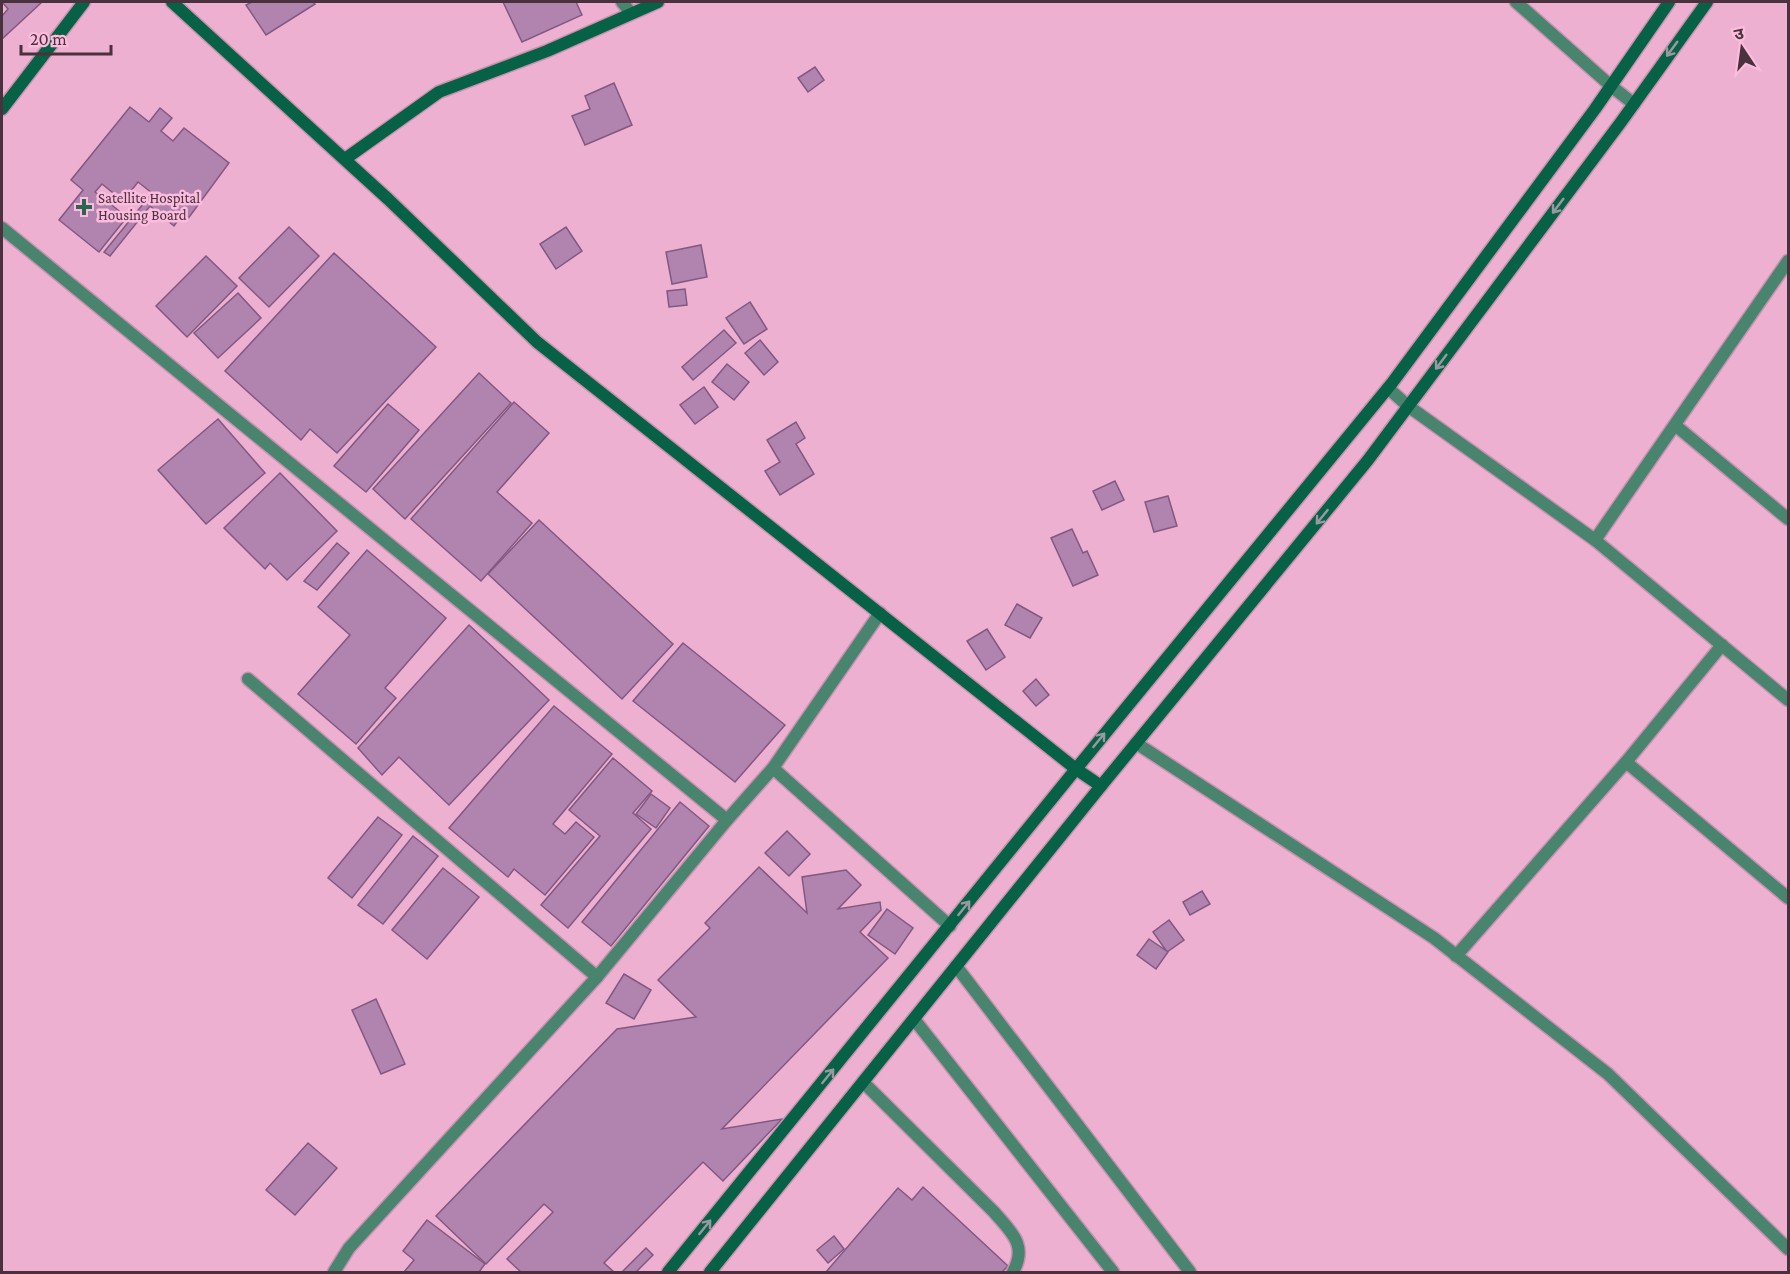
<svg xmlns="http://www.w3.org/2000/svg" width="1790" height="1274" viewBox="0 0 1790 1274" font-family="'Crimson Pro','Noto Sans Devanagari',serif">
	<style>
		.building { fill: #b184b0; stroke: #825882; stroke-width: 1.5 }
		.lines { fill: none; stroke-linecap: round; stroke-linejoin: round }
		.lane-casing { stroke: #c692ad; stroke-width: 15 }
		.street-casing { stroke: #c692ad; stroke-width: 15 }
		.secondary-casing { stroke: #c692ad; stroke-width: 15 }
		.lane { stroke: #49856e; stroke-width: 12 }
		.street { stroke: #49856e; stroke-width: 12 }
		.secondary { stroke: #076147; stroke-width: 12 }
		.oneway { stroke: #9998a1 }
		.poi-dot { fill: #2a6650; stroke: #fbbcdd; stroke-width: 2 }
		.labels { text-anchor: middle; stroke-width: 5; stroke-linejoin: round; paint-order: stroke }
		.poi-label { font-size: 15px; fill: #4a313e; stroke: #fbbcdd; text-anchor: start }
	</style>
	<rect width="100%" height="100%" fill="#edb0d0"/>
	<g class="building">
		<path d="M 2,2 L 42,2 L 2,39 L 2,16 L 8,9 Z"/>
		<path d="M 252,2 L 313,2 L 315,4 L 266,35 L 246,5 Z"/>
		<path d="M 503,2 L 576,2 L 582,15 L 522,42 Z"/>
		<path d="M 815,67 L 824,80 L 808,92 L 798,78 Z"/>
		<path d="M 614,83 L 632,125 L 585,145 L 572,116 L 590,109 L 585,96 Z"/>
		<path d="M 130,107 L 149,122 L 160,108 L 172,118 L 161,131 L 173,141 L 184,128 L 229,163 L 187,220 L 181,216 L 174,226 L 150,206 L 110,256 L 104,252 L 152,193 L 138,182 L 123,201 L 102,184 L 95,192 L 127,217 L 99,252 L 59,220 L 83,190 L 71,180 Z"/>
		<path d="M 289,227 L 319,256 L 269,307 L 239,278 Z"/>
		<path d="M 566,227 L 582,251 L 556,269 L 540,244 Z"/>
		<path d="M 701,245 L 707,277 L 672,284 L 666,252 Z"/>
		<path d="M 334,253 L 436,347 L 337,453 L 310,429 L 301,440 L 225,371 Z"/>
		<path d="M 206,256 L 237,286 L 187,337 L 156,306 Z"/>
		<path d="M 685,289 L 687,305 L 669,307 L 667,291 Z"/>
		<path d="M 238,293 L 261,318 L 218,358 L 194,333 Z"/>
		<path d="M 750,302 L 767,329 L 744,344 L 726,318 Z"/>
		<path d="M 724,330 L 736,343 L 693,380 L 682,367 Z"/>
		<path d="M 760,340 L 778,362 L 764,375 L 745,353 Z"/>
		<path d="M 727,364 L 749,382 L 734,400 L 712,382 Z"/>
		<path d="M 479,373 L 511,403 L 405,519 L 373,489 Z"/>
		<path d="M 704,387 L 718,407 L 695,424 L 680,405 Z"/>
		<path d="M 514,402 L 549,433 L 497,492 L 532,523 L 481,581 L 411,519 Z"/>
		<path d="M 388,404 L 419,430 L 366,492 L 334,466 Z"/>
		<path d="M 218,419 L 265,473 L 206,524 L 158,470 Z"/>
		<path d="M 796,422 L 805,438 L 796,444 L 814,474 L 780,495 L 765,471 L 780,462 L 767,440 Z"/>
		<path d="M 280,473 L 337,531 L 287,580 L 270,563 L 265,569 L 224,528 Z"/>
		<path d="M 1115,481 L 1124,500 L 1102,510 L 1093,491 Z"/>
		<path d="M 1168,496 L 1177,526 L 1154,532 L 1145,502 Z"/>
		<path d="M 539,520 L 673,644 L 622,699 L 488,574 Z"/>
		<path d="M 1072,529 L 1083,553 L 1087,551 L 1098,575 L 1073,586 L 1051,538 Z"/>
		<path d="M 337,543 L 349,553 L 317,590 L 304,581 Z"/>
		<path d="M 367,550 L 446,618 L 385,688 L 396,698 L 356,744 L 298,694 L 350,635 L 318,607 Z"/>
		<path d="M 1017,604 L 1042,618 L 1030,638 L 1005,625 Z"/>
		<path d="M 469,625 L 549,700 L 449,805 L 399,757 L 382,775 L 358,748 Z"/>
		<path d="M 987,629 L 1005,657 L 986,670 L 967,641 Z"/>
		<path d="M 683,643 L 785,725 L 735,782 L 633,701 Z"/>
		<path d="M 1036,679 L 1049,695 L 1036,706 L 1023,691 Z"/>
		<path d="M 554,706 L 612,754 L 553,824 L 565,834 L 576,822 L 594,837 L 545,895 L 514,869 L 508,877 L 449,828 Z"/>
		<path d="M 613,758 L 652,791 L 633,813 L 651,829 L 568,928 L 541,905 L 600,836 L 569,810 Z"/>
		<path d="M 651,794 L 670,808 L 656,828 L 636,814 Z"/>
		<path d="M 680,802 L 709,826 L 611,946 L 582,922 Z"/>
		<path d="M 378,817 L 402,835 L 352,898 L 328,878 Z"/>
		<path d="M 787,831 L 810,854 L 789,876 L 765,853 Z"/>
		<path d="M 413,836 L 438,856 L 383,924 L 358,905 Z"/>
		<path d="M 759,867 L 807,913 L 802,877 L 846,870 L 861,885 L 838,909 L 880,902 L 881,910 L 860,932 L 888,958 L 722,1129 L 782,1119 L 723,1181 L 703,1162 L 604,1263 L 614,1272 L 521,1272 L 507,1259 L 553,1212 L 544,1204 L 486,1264 L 436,1216 L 617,1029 L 696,1017 L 658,980 L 710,928 L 705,923 Z"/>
		<path d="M 443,868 L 479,897 L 427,959 L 392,930 Z"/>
		<path d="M 1202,891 L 1210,904 L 1190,915 L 1183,902 Z"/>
		<path d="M 887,909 L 913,928 L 895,954 L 868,935 Z"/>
		<path d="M 1169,920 L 1184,940 L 1167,952 L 1153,932 Z"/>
		<path d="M 1149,939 L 1168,952 L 1156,969 L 1137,955 Z"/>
		<path d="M 624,974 L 651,990 L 634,1019 L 606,1003 Z"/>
		<path d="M 376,999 L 405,1064 L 381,1074 L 352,1010 Z"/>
		<path d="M 308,1143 L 337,1168 L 295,1215 L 266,1190 Z"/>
		<path d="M 923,1187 L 1008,1266 L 1002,1272 L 826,1272 L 898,1188 L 912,1200 Z"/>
		<path d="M 427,1220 L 485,1264 L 479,1272 L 404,1272 L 414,1260 L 403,1251 Z"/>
		<path d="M 834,1236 L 844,1249 L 828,1263 L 817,1250 Z"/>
		<path d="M 646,1248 L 653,1255 L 636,1272 L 622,1272 Z"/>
	</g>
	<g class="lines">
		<g class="lane-casing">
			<path id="lane" d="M 1516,2 L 1611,86"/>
		</g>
		<g class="street-casing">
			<g id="street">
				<path d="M 622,2 L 631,13"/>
				<path d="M 1611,86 L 1634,104"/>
				<path d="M 2,228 L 727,820"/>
				<path d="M 1388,388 L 1408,406 L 1595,540 L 1788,700"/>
				<path d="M 1675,425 L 1788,519"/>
				<path d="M 1595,540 L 1788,261"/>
				<path d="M 1722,645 L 1626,762 L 1788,898"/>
				<path d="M 248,679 L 597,977"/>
				<path d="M 1136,743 L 1434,938 L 1608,1074 L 1788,1249"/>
				<path d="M 773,768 L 950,926"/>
				<path d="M 1456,956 L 1626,762"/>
				<path d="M 956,966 L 1190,1272"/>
				<path d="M 914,1019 L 1113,1272"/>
				<path d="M 863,1082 L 994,1212 C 1011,1232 1028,1245 1013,1272"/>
				<path d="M 334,1272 L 349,1248 L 597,977 L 727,820 L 773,768 L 880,613"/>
			</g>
		</g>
		<g class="secondary-casing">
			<g id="secondary">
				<path d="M 172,2 L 388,199 L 537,342 L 1076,769 L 1101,786"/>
				<path d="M 2,109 L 84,2"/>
				<path d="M 345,159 L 439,92 L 547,51 L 658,2"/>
				<path d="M 668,1272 L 1076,769 L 1392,383 L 1595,109 L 1669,2"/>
				<path d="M 710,1272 L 1101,786 L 1368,460 L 1621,122 L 1707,2"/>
			</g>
		</g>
		<use href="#lane" class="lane"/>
		<use href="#street" class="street"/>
		<use href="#secondary" class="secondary"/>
	</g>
	<defs><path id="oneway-shaft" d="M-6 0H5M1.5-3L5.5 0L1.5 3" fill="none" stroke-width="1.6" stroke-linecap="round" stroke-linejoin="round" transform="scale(1.5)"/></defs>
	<g class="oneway">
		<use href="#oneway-shaft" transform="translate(1672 49) rotate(126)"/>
		<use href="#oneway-shaft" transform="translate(1558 206) rotate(127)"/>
		<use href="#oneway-shaft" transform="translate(1441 362) rotate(127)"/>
		<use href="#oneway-shaft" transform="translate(1322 517) rotate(129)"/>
		<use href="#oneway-shaft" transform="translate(1099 740) rotate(-51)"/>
		<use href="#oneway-shaft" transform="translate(964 908) rotate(-51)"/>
		<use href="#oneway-shaft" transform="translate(828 1076) rotate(-51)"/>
		<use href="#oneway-shaft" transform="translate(705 1227) rotate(-51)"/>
	</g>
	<path class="poi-dot" d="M81 198h6v6h6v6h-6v6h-6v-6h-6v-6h6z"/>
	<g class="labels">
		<g class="poi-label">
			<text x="98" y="203">Satellite Hospital<tspan x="98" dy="17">Housing Board</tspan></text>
		</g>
	</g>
	<rect width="1790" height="1274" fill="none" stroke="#4a313e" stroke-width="6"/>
	<g transform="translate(1742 48) rotate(347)" stroke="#fbbcdd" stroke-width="4.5" paint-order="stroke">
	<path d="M0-4.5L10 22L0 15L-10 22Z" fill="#4a313e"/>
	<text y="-9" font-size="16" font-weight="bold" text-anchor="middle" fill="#4a313e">उ</text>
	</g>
	<path d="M21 45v9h90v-9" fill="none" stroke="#4a313e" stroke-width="3"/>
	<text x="30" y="45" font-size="18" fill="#4a313e" stroke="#fbbcdd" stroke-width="4.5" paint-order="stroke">20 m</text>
</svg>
